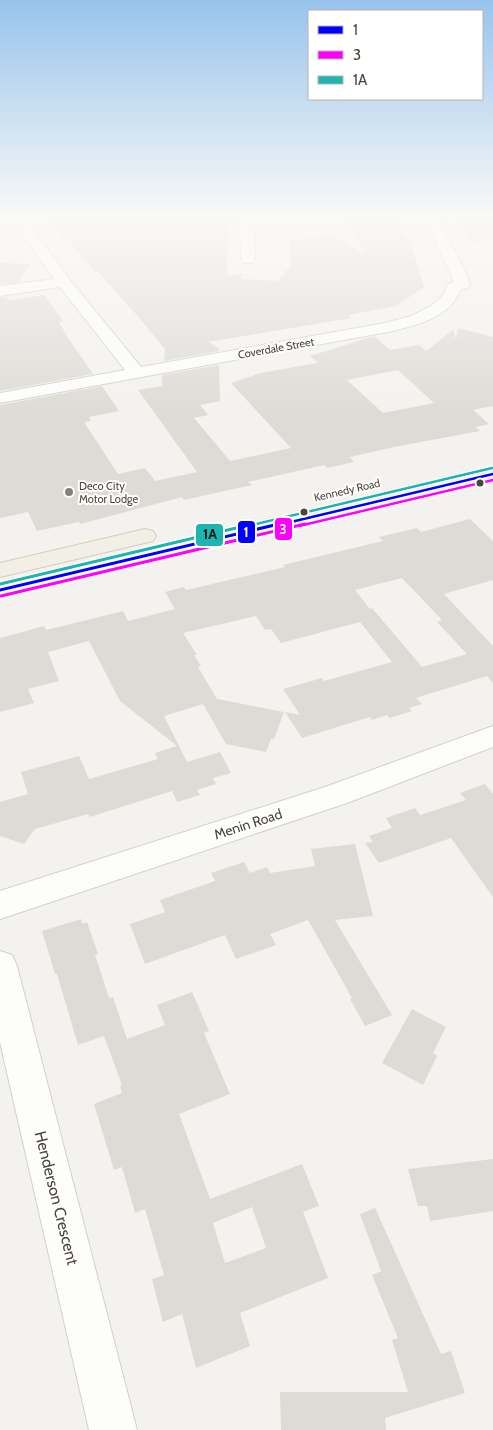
<svg xmlns="http://www.w3.org/2000/svg" width="493" height="1430" viewBox="0 0 493 1430" font-family="Cabin,sans-serif">
	<style>
		.building { fill: #dedbd6; fill-rule: evenodd }
		.lines { fill: none; stroke-linecap: round; stroke-linejoin: round }
		.minor-casing { stroke: #d2d0cb; stroke-width: 2 }
		.major-casing { stroke: #d6cebb; stroke-width: 2 }
		.minor { fill: #fdfdfc; fill-rule: evenodd }
		.major { fill: #f2efe6; fill-rule: evenodd }
		.bus-1-far1-casing { stroke: #fff; stroke-width: 5 }
		.bus-1-casing { stroke: #fff; stroke-width: 6 }
		.bus-2-far1-casing { stroke: #fff; stroke-width: 5 }
		.bus-2-casing { stroke: #fff; stroke-width: 6 }
		.bus-3-far1-casing { stroke: #fff; stroke-width: 5 }
		.bus-3-casing { stroke: #fff; stroke-width: 6 }
		.bus-1-far1 { stroke: #00f; stroke-width: 2.5 }
		.bus-1 { stroke: #00f; stroke-width: 3 }
		.bus-2-far1 { stroke: #f0f; stroke-width: 2.5 }
		.bus-2 { stroke: #f0f; stroke-width: 3 }
		.bus-3-far1 { stroke: #1eb4b0; stroke-width: 2.5 }
		.bus-3 { stroke: #1eb4b0; stroke-width: 3 }
		.bus-dot { fill: #4b4439; stroke: #fff; stroke-width: 2 }
		.poi-dot { fill: #868178; stroke: #fff; stroke-width: 2 }
		.labels { text-anchor: middle; stroke-width: 4; stroke-linejoin: round; paint-order: stroke }
		.far-street-label { font-size: 11px; fill: #4b4439; stroke: #fff }
		.far-poi-label { font-size: 11px; fill: #4b4439; stroke: #fff; text-anchor: start }
		.street-label { font-size: 14px; fill: #4b4439; stroke: #fff }
		.near-street-label { font-size: 16px; fill: #4b4439; stroke: #fff }
		.line-badge { stroke: #fff; stroke-width: 2 }
		.badge-label { font-size: 14px; text-anchor: middle; font-weight: bold; fill: #fff }
		.pale-badge-label { font-size: 14px; text-anchor: middle; font-weight: bold; fill: #111 }
	</style>
	<rect width="100%" height="100%" fill="#f4f2ee"/>
	<g class="building">
		<path d="M 44,216 L 228,216 L 227,275 L 242,275 L 241,279 L 277,281 L 291,266 L 289,241 L 333,235 L 365,255 L 345,217 L 396,218 L 401,233 L 410,242 L 424,287 L 396,306 L 348,315 L 351,318 L 208,342 L 219,348 L 219,351 L 164,361 L 165,349 L 141,320 L 98,272 L 95,272 L 68,239 L 64,239 Z"/>
		<path d="M 458,218 L 480,218 L 481,220 L 493,221 L 493,240 L 470,242 Z"/>
		<path d="M 0,263 L 30,264 L 19,282 L 0,284 Z"/>
		<path d="M 44,295 L 63,321 L 59,322 L 68,338 L 93,374 L 0,391 L 0,298 L 9,297 L 7,301 Z"/>
		<path d="M 458,328 L 493,337 L 493,406 L 473,410 L 489,424 L 475,427 L 480,431 L 394,447 L 350,457 L 354,462 L 327,468 L 324,465 L 248,482 L 252,485 L 184,500 L 182,497 L 80,524 L 79,522 L 37,531 L 28,512 L 0,518 L 0,405 L 102,386 L 119,411 L 89,417 L 91,421 L 84,422 L 118,474 L 145,468 L 155,481 L 197,472 L 138,390 L 162,386 L 162,375 L 219,365 L 220,401 L 200,405 L 208,415 L 194,418 L 230,461 L 291,448 L 231,383 L 260,373 L 318,363 L 310,356 L 374,336 L 390,350 L 419,345 L 426,351 L 453,330 L 456,339 ZM 398,370 L 434,403 L 383,413 L 347,380 Z"/>
		<path d="M 470,519 L 493,541 L 493,580 L 444,594 L 493,646 L 493,683 L 487,676 L 416,698 L 422,704 L 409,708 L 412,711 L 390,718 L 387,715 L 372,720 L 370,717 L 302,738 L 285,712 L 300,715 L 283,689 L 322,678 L 324,681 L 392,662 L 360,622 L 281,643 L 271,629 L 265,630 L 256,616 L 183,633 L 197,655 L 194,655 L 201,666 L 198,667 L 217,699 L 284,712 L 274,739 L 271,739 L 266,752 L 226,744 L 203,704 L 164,716 L 187,762 L 220,752 L 231,773 L 213,778 L 216,784 L 197,790 L 200,795 L 177,802 L 172,791 L 90,817 L 88,814 L 35,829 L 24,844 L 0,836 L 0,802 L 28,794 L 21,772 L 79,756 L 89,779 L 158,759 L 155,753 L 177,746 L 120,701 L 89,641 L 48,652 L 59,681 L 28,689 L 34,703 L 0,712 L 0,638 L 44,626 L 46,630 L 123,611 L 128,621 L 175,609 L 165,592 L 184,587 L 186,590 L 285,567 L 283,565 L 383,541 L 379,537 L 417,528 L 421,532 ZM 402,578 L 442,620 L 437,622 L 467,654 L 422,667 L 372,608 L 370,609 L 355,590 Z"/>
		<path d="M 485,784 L 493,794 L 493,897 L 451,838 L 379,863 L 365,843 L 373,842 L 369,836 L 392,828 L 386,818 L 415,808 L 420,815 L 466,800 L 460,793 Z"/>
		<path d="M 355,844 L 373,916 L 335,920 L 392,1015 L 365,1026 L 350,999 L 352,998 L 308,920 L 270,934 L 276,945 L 236,959 L 225,935 L 145,964 L 130,924 L 165,912 L 160,900 L 215,881 L 211,873 L 244,862 L 250,873 L 267,867 L 270,873 L 315,866 L 311,849 Z"/>
		<path d="M 81,919 L 82,924 L 87,922 L 98,954 L 95,955 L 109,998 L 113,997 L 127,1039 L 165,1025 L 157,1005 L 192,992 L 209,1031 L 204,1033 L 230,1094 L 179,1114 L 210,1199 L 302,1164 L 319,1206 L 303,1212 L 328,1278 L 240,1313 L 250,1346 L 196,1368 L 182,1314 L 163,1322 L 152,1279 L 164,1275 L 145,1209 L 135,1213 L 122,1167 L 114,1170 L 94,1104 L 122,1093 L 120,1086 L 122,1085 L 104,1036 L 78,1045 L 57,974 L 55,974 L 42,931 ZM 252,1207 L 266,1248 L 225,1263 L 213,1223 Z"/>
		<path d="M 412,1009 L 446,1027 L 433,1053 L 437,1056 L 423,1085 L 382,1063 Z"/>
		<path d="M 493,1159 L 493,1211 L 430,1221 L 427,1206 L 418,1206 L 408,1169 Z"/>
		<path d="M 375,1208 L 441,1354 L 451,1351 L 465,1393 L 385,1418 L 386,1430 L 281,1430 L 280,1392 L 408,1392 L 392,1340 L 398,1338 L 372,1275 L 381,1271 L 360,1214 Z"/>
	</g>
	<g class="lines">
		<g class="minor-casing">
			<g id="minor">
				<path d="M 10,216 L 23,216 L 69,279 L 141,367 L 385,323 L 411,316 L 431,306 L 443,295 L 448,284 L 454,282 L 424,216 L 437,216 L 467,276 L 470,285 L 467,288 L 460,290 C 451,317 417,325 393,331 L 0,403 L 0,393 L 125,370 L 60,287 L 0,296 L 0,286 L 54,279 Z"/>
				<path d="M 240,216 L 254,216 L 255,260 L 253,263 L 243,263 L 241,260 Z"/>
				<path d="M 493,726 L 493,747 L 347,803 L 0,919 L 0,891 L 325,787 Z"/>
				<path d="M 0,951 L 12,955 L 17,966 L 137,1430 L 89,1430 L 0,1042 Z"/>
			</g>
		</g>
		<g class="major-casing">
			<g id="major">
				<path d="M 493,468 L 493,480 L 0,597 L 0,583 Z"/>
				<path d="M 145,529 L 153,531 L 156,536 L 153,541 L 0,577 L 0,563 Z"/>
			</g>
		</g>
		<use href="#minor" class="minor"/>
		<use href="#major" class="major"/>
		<g class="bus-1-far1-casing">
			<path id="bus-1-far1" d="M 274,526 L 493,474"/>
		</g>
		<g class="bus-1-casing">
			<path id="bus-1" d="M 0,590 L 279,524"/>
		</g>
		<g class="bus-2-far1-casing">
			<path id="bus-2-far1" d="M 299,526 L 493,480"/>
		</g>
		<g class="bus-2-casing">
			<path id="bus-2" d="M 1,596 L 305,524"/>
		</g>
		<g class="bus-3-far1-casing">
			<path id="bus-3-far1" d="M 248,526 L 492,468"/>
		</g>
		<g class="bus-3-casing">
			<path id="bus-3" d="M 0,584 L 253,524"/>
		</g>
		<use href="#bus-1-far1" class="bus-1-far1"/>
		<use href="#bus-1" class="bus-1"/>
		<use href="#bus-2-far1" class="bus-2-far1"/>
		<use href="#bus-2" class="bus-2"/>
		<use href="#bus-3-far1" class="bus-3-far1"/>
		<use href="#bus-3" class="bus-3"/>
	</g>
	<linearGradient id="sky" x2="0" y2="1"><stop stop-color="#98c4ec"/><stop offset="0.52" stop-color="#faf9f7"/><stop offset="1" stop-color="#faf9f7" stop-opacity="0"/></linearGradient>
	<rect width="493" height="416" fill="url(#sky)"/>
	<g class="bus-dot">
		<circle cx="480" cy="483" r="4.5"/>
		<circle cx="304" cy="512" r="4.5"/>
	</g>
	<circle class="poi-dot" cx="69" cy="492" r="5"/>
	<g class="labels">
		<g class="far-street-label">
			<text transform="translate(276 348) rotate(-10)" y="4">Coverdale Street</text>
			<text transform="translate(347 490) rotate(-13)" y="4">Kennedy Road</text>
		</g>
		<g class="far-poi-label">
			<text x="79" y="490">Deco City<tspan x="79" dy="13">Motor Lodge</tspan></text>
		</g>
		<g class="street-label">
			<text transform="translate(248 824) rotate(-18)" y="5">Menin Road</text>
		</g>
		<g class="near-street-label">
			<text transform="translate(57 1198) rotate(76)" y="6">Henderson Crescent</text>
		</g>
	</g>
	<g class="line-badge">
		<rect x="274" y="517" width="19" height="24" rx="5" fill="#f0f"/>
		<rect x="237" y="520" width="19" height="24" rx="5" fill="#00f"/>
		<rect x="195" y="523" width="29" height="24" rx="5" fill="#1eb4b0"/>
	</g>
	<g class="badge-label">
		<text x="283" y="534">3</text>
		<text x="246" y="537">1</text>
	</g>
	<g class="pale-badge-label">
		<text x="210" y="539">1A</text>
	</g>
	<rect x="308" y="10" width="175" height="90" fill="#ffffff" stroke="#b7b4b0"/>
	<rect x="318" y="26" width="25" height="8" fill="#0000ff" stroke="#b7b4b0"/>
	<text x="353" y="35" font-size="15" fill="#4b4439">1</text>
	<rect x="318" y="51" width="25" height="8" fill="#ff00ff" stroke="#b7b4b0"/>
	<text x="353" y="60" font-size="15" fill="#4b4439">3</text>
	<rect x="318" y="76" width="25" height="8" fill="#1eb4b0" stroke="#b7b4b0"/>
	<text x="353" y="85" font-size="15" fill="#4b4439">1A</text>
</svg>
